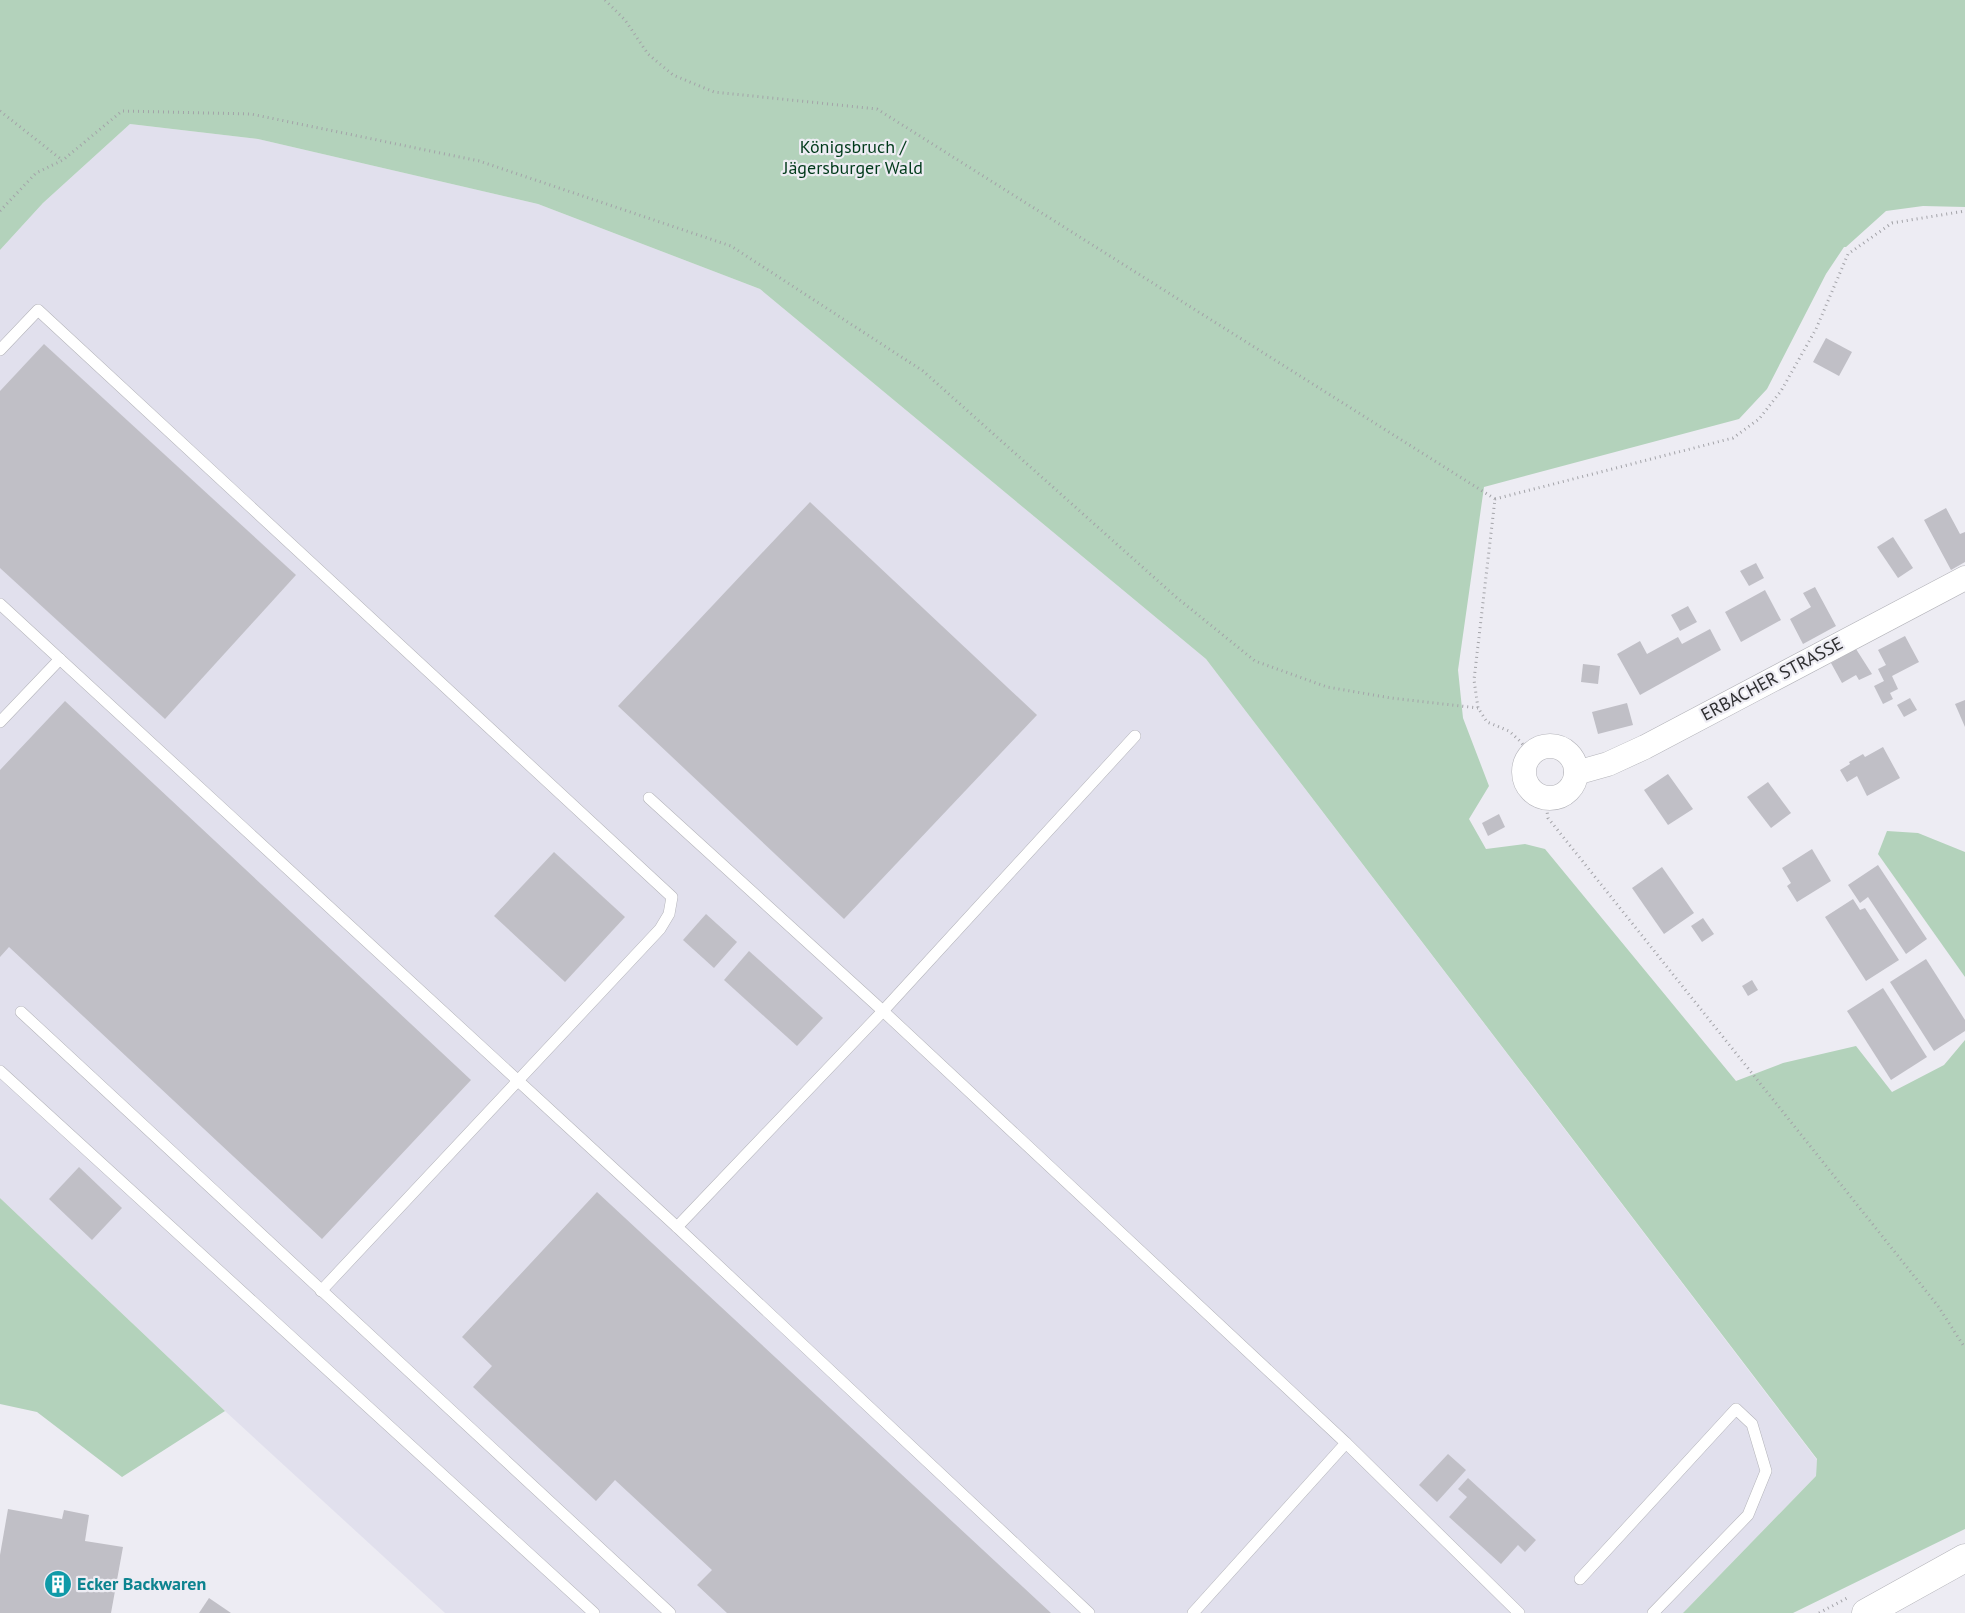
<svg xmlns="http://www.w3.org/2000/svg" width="1965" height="1613" viewBox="0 0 1965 1613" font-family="'PT Sans',sans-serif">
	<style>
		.built { fill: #e1e0ed }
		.green { fill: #b3d2bb }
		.building { fill: #c0bfc6 }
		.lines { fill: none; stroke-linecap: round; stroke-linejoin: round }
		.service-casing { stroke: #b4b4ba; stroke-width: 12 }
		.minor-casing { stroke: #b4b4ba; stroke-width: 25 }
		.tertiary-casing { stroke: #b4b4ba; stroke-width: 29 }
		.path { stroke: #a3a3a8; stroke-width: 3; stroke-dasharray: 1 4; stroke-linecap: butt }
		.service { stroke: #fff; stroke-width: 11 }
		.minor { stroke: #fff; stroke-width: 24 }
		.tertiary { stroke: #fff; stroke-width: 28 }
		.labels { text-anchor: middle; stroke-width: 4.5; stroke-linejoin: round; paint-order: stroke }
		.park-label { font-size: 18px; fill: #003a1a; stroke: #edecf3 }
		.street-label { font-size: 18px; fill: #2f2f31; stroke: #edecf3 }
		.culture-label { font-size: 18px; font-weight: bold; fill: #0d838f; stroke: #edecf3; text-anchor: start }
	</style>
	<rect width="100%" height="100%" fill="#edecf3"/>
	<path class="built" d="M 130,124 L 258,139 L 538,204 L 760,289 L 1206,659 L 1817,1460 L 1816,1476 L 1683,1613 L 445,1613 L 225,1411 L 0,1198 L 0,250 L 43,203 Z"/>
	<g class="green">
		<path d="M 0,0 L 1965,0 L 1965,207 L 1923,206 L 1886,211 L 1846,247 L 1844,247 L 1826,274 L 1767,389 L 1739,419 L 1484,487 L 1458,670 L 1463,718 L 1489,786 L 1469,819 L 1486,849 L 1525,844 L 1545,849 L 1736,1081 L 1783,1063 L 1856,1046 L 1892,1092 L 1944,1065 L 1965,1040 L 1965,1529 L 1793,1613 L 1683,1613 L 1816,1476 L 1817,1459 L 1206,659 L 760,289 L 538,204 L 258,139 L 130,124 L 43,203 L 0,250 Z"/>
		<path d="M 1887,831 L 1918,833 L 1965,852 L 1965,977 L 1878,854 Z"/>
		<path d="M 0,1198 L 225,1411 L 122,1477 L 37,1412 L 0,1404 Z"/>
	</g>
	<g class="building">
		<path d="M 1826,338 L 1852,352 L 1839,376 L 1813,362 Z"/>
		<path d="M 44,344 L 296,575 L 165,719 L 0,568 L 0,391 Z"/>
		<path d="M 810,502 L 1037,715 L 844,919 L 618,706 Z"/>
		<path d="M 1946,508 L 1960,534 L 1965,532 L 1965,562 L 1951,570 L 1924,520 Z"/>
		<path d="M 1893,537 L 1913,568 L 1898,578 L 1877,547 Z"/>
		<path d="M 1756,563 L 1764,578 L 1749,586 L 1740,571 Z"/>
		<path d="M 1815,587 L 1836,626 L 1803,644 L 1790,619 L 1811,607 L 1803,593 Z"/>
		<path d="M 1765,590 L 1781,620 L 1741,642 L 1725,612 Z"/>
		<path d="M 1688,606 L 1697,622 L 1680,631 L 1671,615 Z"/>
		<path d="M 1710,629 L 1721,650 L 1640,695 L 1617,654 L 1640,641 L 1647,654 L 1678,637 L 1682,644 Z"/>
		<path d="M 1905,636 L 1919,662 L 1892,676 L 1898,689 L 1890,693 L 1893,699 L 1883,704 L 1874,686 L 1884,681 L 1878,669 L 1886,665 L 1878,650 Z"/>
		<path d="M 1856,649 L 1872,674 L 1859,680 L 1856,675 L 1842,683 L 1831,663 Z"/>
		<path d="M 1583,664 L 1600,666 L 1598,684 L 1581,682 Z"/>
		<path d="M 1910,698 L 1917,710 L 1904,717 L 1897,705 Z"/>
		<path d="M 1965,700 L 1965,727 L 1955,704 Z"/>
		<path d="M 65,701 L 471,1080 L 322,1239 L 9,947 L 0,957 L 0,770 Z"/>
		<path d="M 1627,703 L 1633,725 L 1598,734 L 1592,712 Z"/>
		<path d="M 1883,747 L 1900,778 L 1867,796 L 1857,776 L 1847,782 L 1840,770 L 1850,764 L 1849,762 L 1863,754 L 1865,757 Z"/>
		<path d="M 1668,774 L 1693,809 L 1668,825 L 1644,790 Z"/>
		<path d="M 1768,782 L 1791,813 L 1771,828 L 1747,797 Z"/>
		<path d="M 1499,814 L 1505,827 L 1488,836 L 1482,823 Z"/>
		<path d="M 1812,849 L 1831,881 L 1797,902 L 1787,886 L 1791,883 L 1782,868 Z"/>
		<path d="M 554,852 L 625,917 L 565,982 L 494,916 Z"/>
		<path d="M 1878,865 L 1927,939 L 1906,954 L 1868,897 L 1860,903 L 1848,885 Z"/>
		<path d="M 1662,867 L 1694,913 L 1664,934 L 1632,888 Z"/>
		<path d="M 1853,899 L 1860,910 L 1865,908 L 1899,960 L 1866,981 L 1825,917 Z"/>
		<path d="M 706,914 L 737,942 L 714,968 L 683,940 Z"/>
		<path d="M 1703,918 L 1714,934 L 1702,942 L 1691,926 Z"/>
		<path d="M 749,951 L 823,1018 L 797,1046 L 724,980 Z"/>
		<path d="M 1926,959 L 1965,1020 L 1965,1031 L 1934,1051 L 1890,982 Z"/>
		<path d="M 1752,980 L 1758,990 L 1748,996 L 1742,986 Z"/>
		<path d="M 1883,988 L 1927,1057 L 1891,1080 L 1847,1011 Z"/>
		<path d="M 79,1167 L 122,1208 L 92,1240 L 49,1199 Z"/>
		<path d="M 597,1192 L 1051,1613 L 727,1613 L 697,1585 L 712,1570 L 615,1480 L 596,1501 L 473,1387 L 492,1366 L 462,1337 Z"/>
		<path d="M 1448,1454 L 1466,1470 L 1437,1502 L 1419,1485 Z"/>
		<path d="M 1468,1478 L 1536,1540 L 1525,1552 L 1518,1545 L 1501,1564 L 1449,1517 L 1467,1497 L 1458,1489 Z"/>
		<path d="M 8,1509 L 62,1519 L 64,1510 L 89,1515 L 85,1541 L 123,1547 L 111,1613 L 0,1613 L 0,1555 Z"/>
		<path d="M 209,1598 L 231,1613 L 199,1613 Z"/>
	</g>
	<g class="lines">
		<g class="service-casing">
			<g id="service">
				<path d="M 0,350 L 38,310 L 672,897 L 669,914 L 660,929 L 321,1291"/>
				<path d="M 0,604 L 677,1227 L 1089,1613"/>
				<path d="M 0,722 L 60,659"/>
				<path d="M 649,798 L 883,1011 L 1346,1443 L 1519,1613"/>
				<path d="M 21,1012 L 670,1613"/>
				<path d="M 0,1071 L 594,1613"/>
				<path d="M 677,1227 L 883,1011 L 1135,736"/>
				<path d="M 1580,1579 L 1736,1409 L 1752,1424 L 1766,1471 L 1748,1515 L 1653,1613"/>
				<path d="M 1193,1613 L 1346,1443"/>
			</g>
		</g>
		<g class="minor-casing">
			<g id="minor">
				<circle cx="1550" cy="772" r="26"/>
				<path d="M 1576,773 L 1608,764 L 1645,747 L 1965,578"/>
			</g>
		</g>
		<g class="tertiary-casing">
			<path id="tertiary" d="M 1866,1613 L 1965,1558"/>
		</g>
		<g class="path">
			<path d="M 605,0 L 625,20 L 648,54 L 673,75 L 714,92 L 877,109 L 1495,499 L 1474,680 L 1478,708 L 1487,722 L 1509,731 L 1521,742 L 1530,754"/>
			<path d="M 0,111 L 62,160"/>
			<path d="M 0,211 L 36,173 L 63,160 L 122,111 L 251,114 L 479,161 L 731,246 L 923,371 L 1176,597 L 1255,661 L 1327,687 L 1391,698 L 1478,708"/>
			<path d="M 1495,499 L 1733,438 L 1759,419 L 1781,391 L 1816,329 L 1848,254 L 1892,223 L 1965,211"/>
			<path d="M 1545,798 L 1548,818 L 1938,1306 L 1965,1348"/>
			<path d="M 1819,1613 L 1849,1597"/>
		</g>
		<use href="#service" class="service"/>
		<use href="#minor" class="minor"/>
		<use href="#tertiary" class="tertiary"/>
	</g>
	<defs>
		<g id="building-disc" transform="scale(1.4375)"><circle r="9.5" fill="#0f9aa8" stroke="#edecf3"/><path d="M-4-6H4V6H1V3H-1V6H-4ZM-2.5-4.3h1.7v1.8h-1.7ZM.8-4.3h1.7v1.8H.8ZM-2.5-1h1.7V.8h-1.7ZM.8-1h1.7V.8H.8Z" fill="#fff"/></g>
	</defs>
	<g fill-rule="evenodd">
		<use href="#building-disc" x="58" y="1584"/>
	</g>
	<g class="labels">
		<g class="park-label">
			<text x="853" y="153">Königsbruch /<tspan x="853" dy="21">Jägersburger Wald</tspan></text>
		</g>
		<g class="street-label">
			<text transform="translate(1772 679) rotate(-28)" y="6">ERBACHER STRASSE</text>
		</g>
		<g class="culture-label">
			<text x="77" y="1590">Ecker Backwaren</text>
		</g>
	</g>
</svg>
